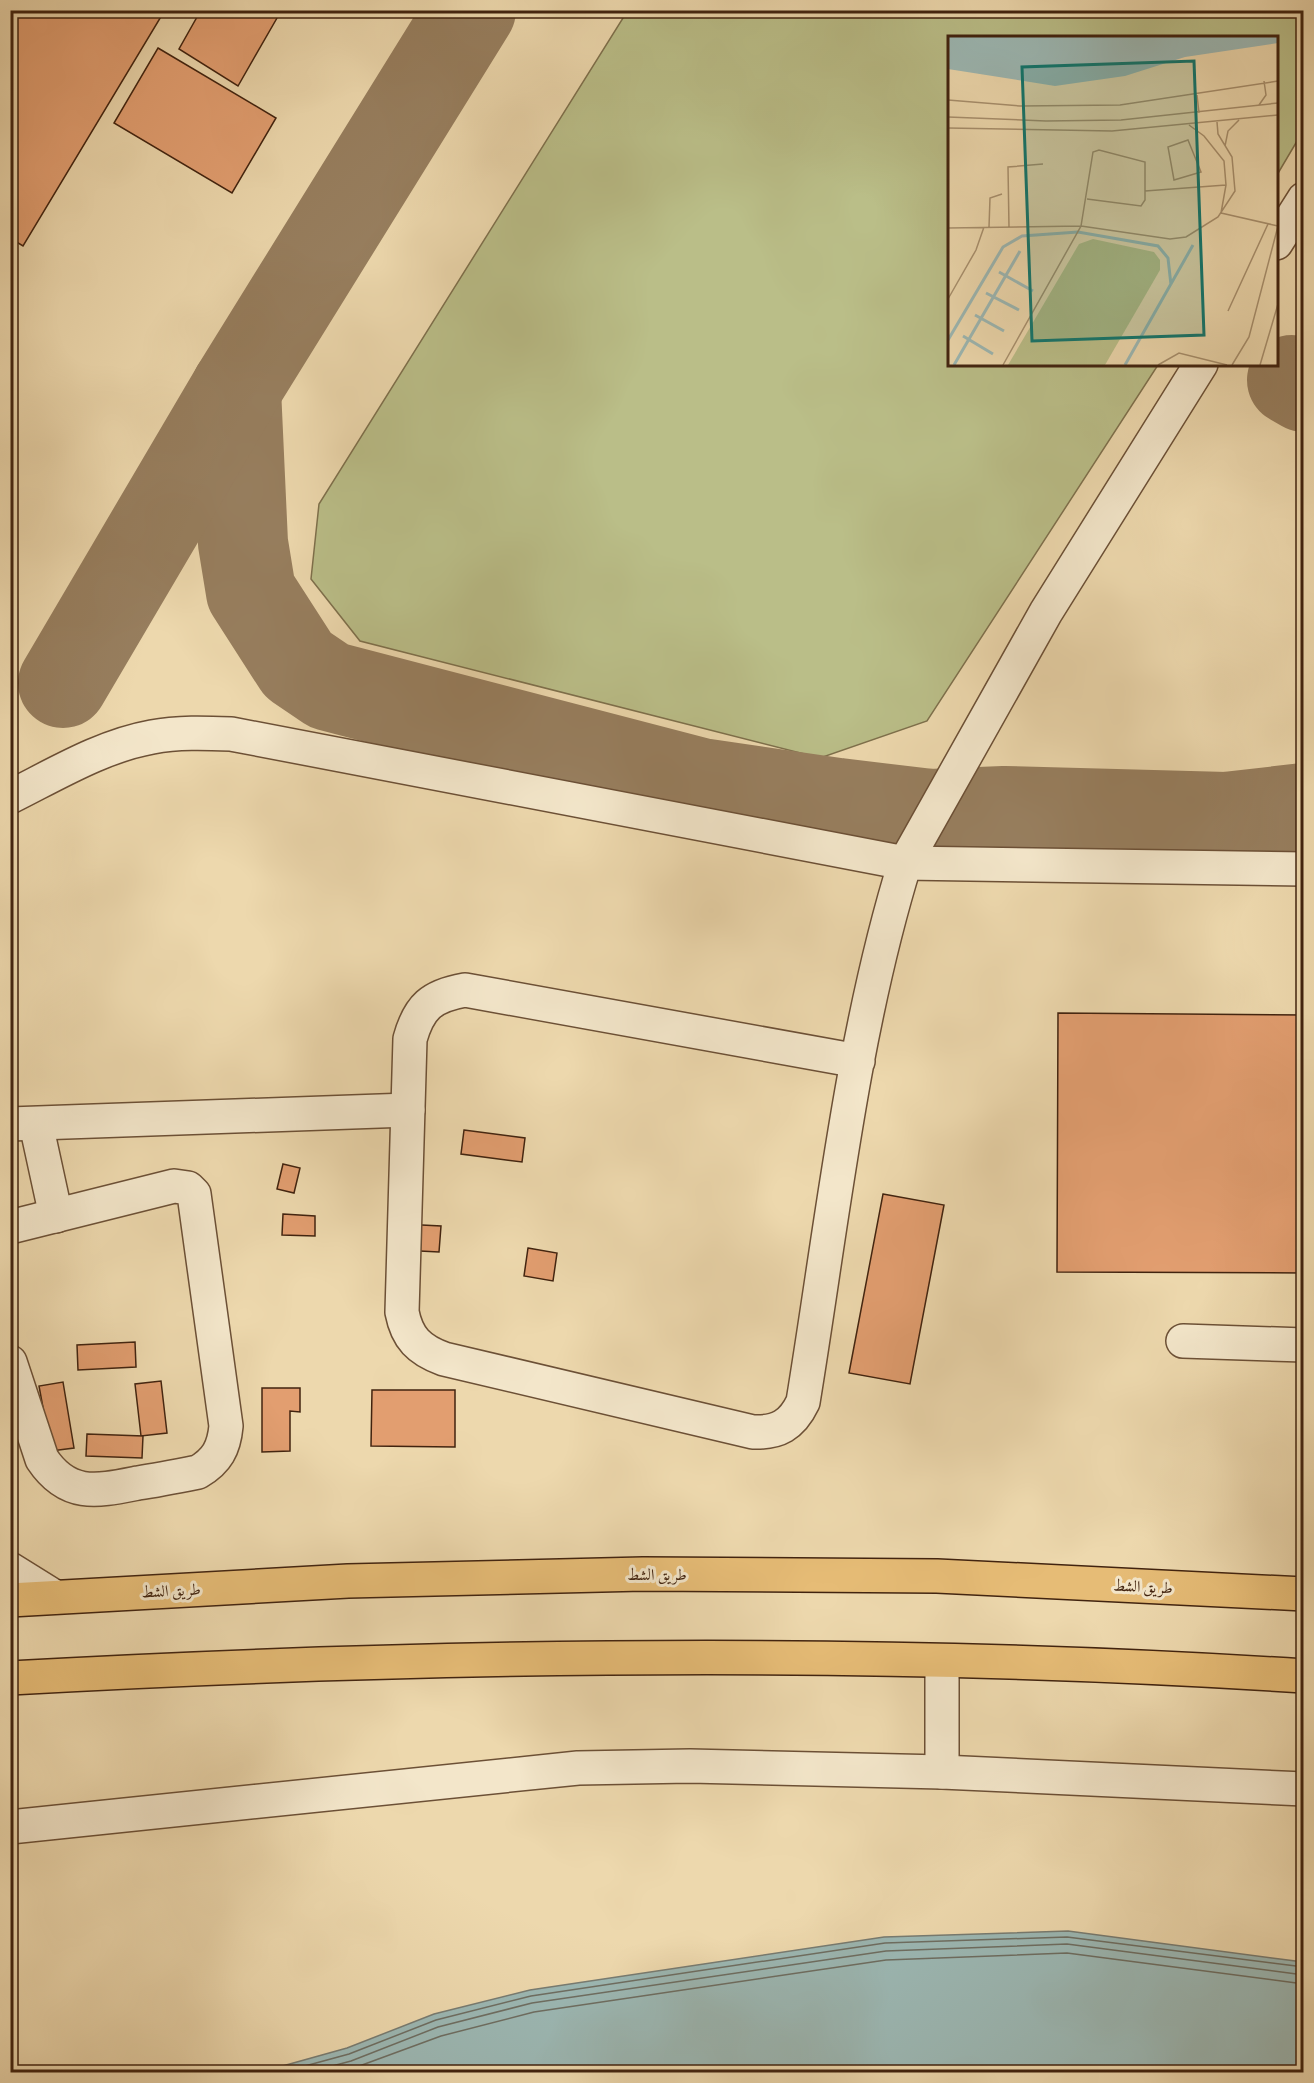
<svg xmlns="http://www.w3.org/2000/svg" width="1314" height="2083" viewBox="0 0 1314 2083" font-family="Alegreya,Amiri,serif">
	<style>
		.green { fill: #babe88; stroke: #7e704c; stroke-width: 1.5 }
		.water { fill: #9cb8b4; stroke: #787c72; stroke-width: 1.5 }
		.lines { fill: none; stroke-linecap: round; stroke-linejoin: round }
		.shore { stroke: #6e6e62; stroke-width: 1.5 }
		.taxiway { stroke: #977e5e; stroke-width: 90 }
		.building { fill: #e29e70; stroke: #41230f; stroke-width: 1.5 }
		.minor-casing { stroke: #6c5036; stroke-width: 36 }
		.highway-casing { stroke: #41230f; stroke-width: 36 }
		.minor { stroke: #f3e6ca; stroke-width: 33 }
		.highway { stroke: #e6bc76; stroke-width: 33 }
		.labels { text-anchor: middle; stroke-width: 6; stroke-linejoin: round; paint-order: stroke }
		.street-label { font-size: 16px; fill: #41230f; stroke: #f3e6ca }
		.inset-river { fill: none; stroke: #9cb8b4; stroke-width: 3 }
		.inset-road { fill: none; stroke: #a8906e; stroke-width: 1.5 }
		.view { fill: #0f766e; fill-opacity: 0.15; stroke: #0f766e; stroke-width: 3 }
		.inset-edge { fill: none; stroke: #41230f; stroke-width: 3 }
	</style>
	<rect width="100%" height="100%" fill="#edd8ad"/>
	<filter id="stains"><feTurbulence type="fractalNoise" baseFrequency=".00333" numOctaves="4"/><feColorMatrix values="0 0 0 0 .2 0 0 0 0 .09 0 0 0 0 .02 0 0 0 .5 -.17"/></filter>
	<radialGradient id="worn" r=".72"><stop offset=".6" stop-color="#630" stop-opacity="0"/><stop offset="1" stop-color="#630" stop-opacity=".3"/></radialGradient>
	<path class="green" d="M 628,10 L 1303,11 L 1303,131 L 1277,175 L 1276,38 L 950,38 L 950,364 L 1158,365 L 927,721 L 820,758 L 360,641 L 311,579 L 319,504 Z"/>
	<path class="water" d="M 1068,1931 L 1303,1962 L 1303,2072 L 261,2072 L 347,2048 L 434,2014 L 530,1990 L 884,1937 Z"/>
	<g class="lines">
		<g class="shore">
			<path d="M 283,2072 L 349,2054 L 436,2020 L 531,1996 L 885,1943 L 1067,1937 L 1304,1967"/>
			<path d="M 310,2072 L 351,2061 L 438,2027 L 532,2003 L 886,1951 L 1067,1944 L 1304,1975"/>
			<path d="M 343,2072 L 441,2036 L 534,2012 L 886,1960 L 1067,1953 L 1304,1984"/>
		</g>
		<g class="taxiway">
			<path d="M 1292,380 L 1304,387"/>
			<path d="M 236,389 L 243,543 L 251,592 L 298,665 L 329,686 L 701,783 L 838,803 L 930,814 L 1004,811 L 1226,817 L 1304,808"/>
			<path d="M 63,683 L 236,389 L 471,10"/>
		</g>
	</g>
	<g class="building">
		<path d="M 10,10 L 165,10 L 23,246 L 10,238 Z"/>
		<path d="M 201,10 L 266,10 L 277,18 L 238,86 L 179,49 Z"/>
		<path d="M 158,48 L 276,118 L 232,193 L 114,123 Z"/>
		<path d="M 1058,1013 L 1304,1015 L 1304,1273 L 1057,1272 Z"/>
		<path d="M 464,1130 L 525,1138 L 522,1162 L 461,1154 Z"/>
		<path d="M 283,1164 L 300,1168 L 294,1193 L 277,1189 Z"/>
		<path d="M 883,1194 L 944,1205 L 910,1384 L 849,1373 Z"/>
		<path d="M 283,1214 L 315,1216 L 315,1236 L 282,1235 Z"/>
		<path d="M 402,1224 L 441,1226 L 439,1252 L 400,1250 Z"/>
		<path d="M 528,1248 L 557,1253 L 553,1281 L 524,1276 Z"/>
		<path d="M 135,1342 L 136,1367 L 78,1370 L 77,1345 Z"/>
		<path d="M 161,1381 L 167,1433 L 141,1436 L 135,1384 Z"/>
		<path d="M 63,1382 L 74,1448 L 51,1451 L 39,1386 Z"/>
		<path d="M 262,1388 L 300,1388 L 300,1412 L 290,1411 L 290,1451 L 262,1452 Z"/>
		<path d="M 372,1390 L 455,1390 L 455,1447 L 371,1446 Z"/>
		<path d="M 87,1434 L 143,1436 L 142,1458 L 86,1456 Z"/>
	</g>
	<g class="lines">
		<g class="minor-casing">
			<g id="minor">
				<path d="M 1276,243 L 1304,199"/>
				<path d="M 10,797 C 56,774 102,746 152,737 C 178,732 205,733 231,734 L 905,863 L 1304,869"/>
				<path d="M 858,1061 L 465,990 C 431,996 419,1007 410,1039 L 402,1312 C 407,1338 419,1350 444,1359 L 753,1432 C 778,1433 792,1425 803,1402 C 832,1225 852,1034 905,863 L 1046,612 L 1201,364"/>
				<path d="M 10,1124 L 408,1110"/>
				<path d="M 36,1124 L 56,1216"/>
				<path d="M 10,1227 L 174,1186 L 188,1188 L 194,1194 L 226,1426 C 224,1448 217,1461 198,1472 C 178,1476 158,1480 138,1483 C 97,1491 68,1498 42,1459 L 10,1362"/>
				<path d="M 1183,1341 L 1304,1345"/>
				<path d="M 10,1569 L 55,1597"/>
				<path d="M 942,1772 L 942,1661"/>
				<path d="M 10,1827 L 578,1768 L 690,1766 L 942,1772 L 1304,1789"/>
			</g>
		</g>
		<g class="highway-casing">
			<g id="highway">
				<path d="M 10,1600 L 348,1581 L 643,1574 L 937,1576 L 1304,1594"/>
				<path d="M 10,1678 C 440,1654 874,1648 1304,1676"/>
			</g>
		</g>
		<use href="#minor" class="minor"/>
		<use href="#highway" class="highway"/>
	</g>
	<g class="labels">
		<g class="street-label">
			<text x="657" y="1580">طريق الشط</text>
			<text transform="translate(1143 1586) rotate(3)" y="6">طريق الشط</text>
			<text transform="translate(171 1590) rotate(-3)" y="6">طريق الشط</text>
		</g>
	</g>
	<g transform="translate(948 36)">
		<rect width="330" height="330" fill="#edd8ad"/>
		<path d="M 145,203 L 206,216 L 212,224 L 212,234 L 157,329 L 60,329 L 131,208 Z" fill="#babe88"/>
		<path d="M 0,1 L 330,1 L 330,7 L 237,21 L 177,40 L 107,50 L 0,33 Z" fill="#9cb8b4"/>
		<path class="inset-river" d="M 51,236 L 85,255M 38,257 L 71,274M 27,279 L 56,295M 15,300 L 45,318M 0,304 L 55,211 L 74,200 L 130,196 L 210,210 L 220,222 L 223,249M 6,329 L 72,215M 177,329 L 245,209"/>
		<path class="inset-road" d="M 249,59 L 251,77M 0,64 L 72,70 L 172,69 L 330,45M 311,69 L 318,59 L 316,45M 0,81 L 98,85 L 173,84 L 330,67M 241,89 L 256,100 L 276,125 L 278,149 L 273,177M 0,92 L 164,95 L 330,79M 240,104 L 253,136 L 226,144 L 220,111 ZM 277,110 L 280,95 L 291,84M 197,155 L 278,149M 273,177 L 330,190M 41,191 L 42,162 L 54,158M 61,191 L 60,131 L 95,128M 0,192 L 133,190 L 222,203 L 238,201 L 270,181 L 287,155 L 284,121 L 270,98 L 269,86M 0,263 L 28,214 L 36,191M 280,275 L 320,188M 55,329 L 133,190 L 145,116 L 151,114 L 197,126 L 197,164 L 193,170 L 139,163M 210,329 L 231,317 L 279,329M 284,329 L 301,301 L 330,190M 312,329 L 330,268"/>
		<path class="view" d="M 246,25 L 256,299 L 84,305 L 74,31 Z"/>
		<rect width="330" height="330" class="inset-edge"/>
	</g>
	<rect width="1314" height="2083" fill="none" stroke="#edd8ad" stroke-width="36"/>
	<rect x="12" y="12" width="1290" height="2059" fill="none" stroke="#41230f" stroke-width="3"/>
	<rect x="18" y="18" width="1278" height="2047" fill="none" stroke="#41230f" stroke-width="1.5"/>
	<rect width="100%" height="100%" filter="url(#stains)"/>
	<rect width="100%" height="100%" fill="url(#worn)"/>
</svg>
